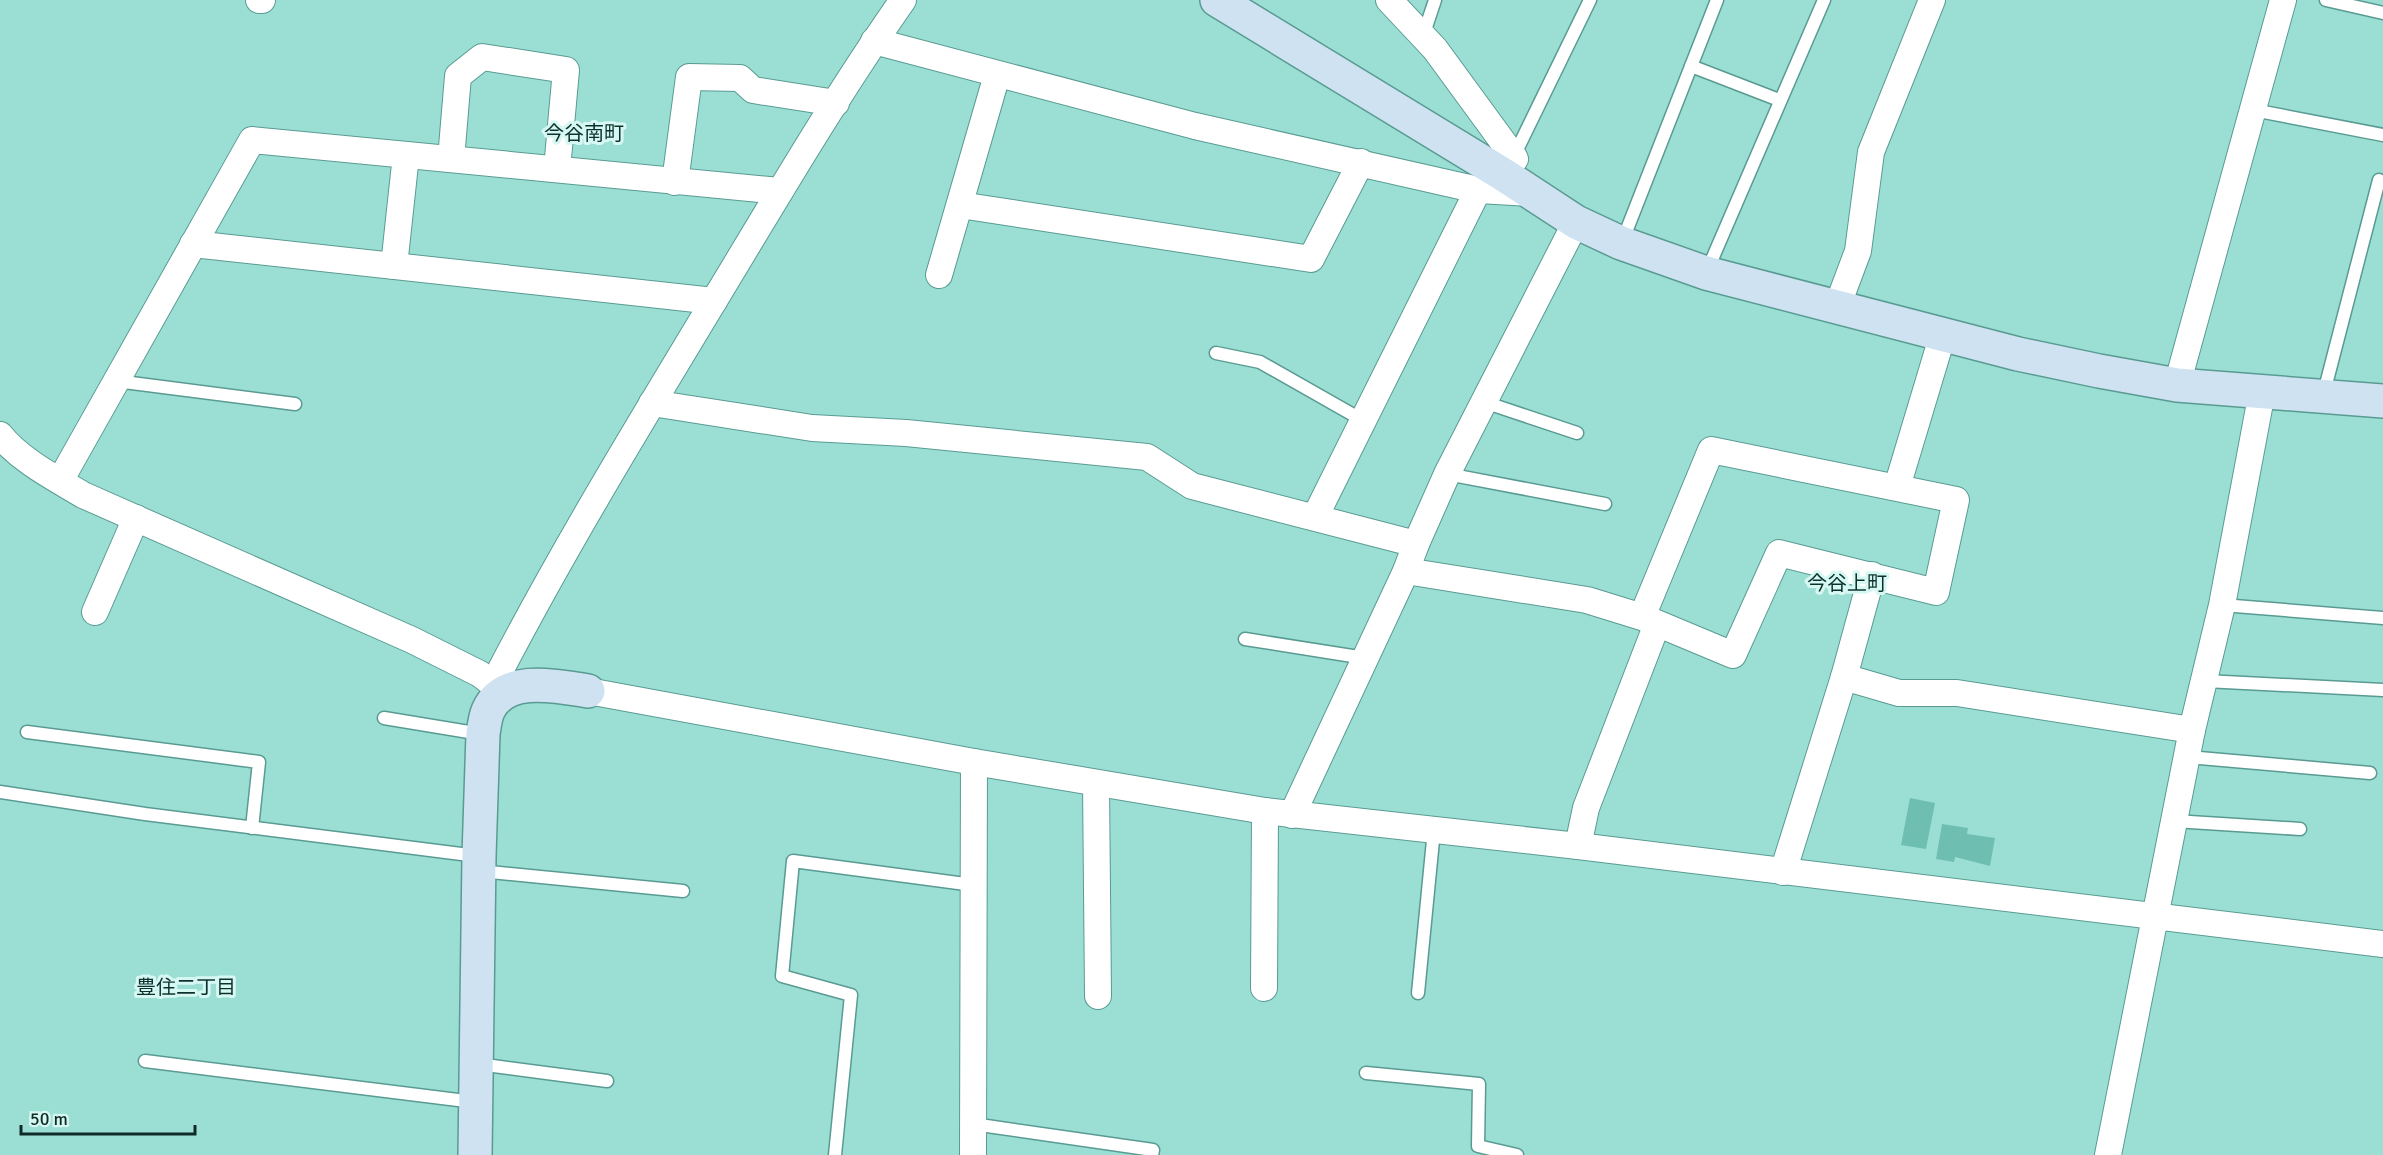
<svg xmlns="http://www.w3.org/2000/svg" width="2383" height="1155" viewBox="0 0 2383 1155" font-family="Signika,'Noto Sans JP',sans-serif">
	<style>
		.building { fill: #6ebeb2 }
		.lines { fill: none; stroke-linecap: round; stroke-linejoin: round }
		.lane-casing { stroke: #599b92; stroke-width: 15 }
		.street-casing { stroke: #599b92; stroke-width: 28 }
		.secondary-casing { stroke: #599b92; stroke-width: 36 }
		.lane { stroke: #fff; stroke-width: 12 }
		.street { stroke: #fff; stroke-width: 26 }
		.secondary { stroke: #cee2f1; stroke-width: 33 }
		.labels { text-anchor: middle; stroke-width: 6; stroke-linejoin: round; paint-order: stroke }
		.neighbourhood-label { font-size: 20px; fill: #0c312c; stroke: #d7f8f2 }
	</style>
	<rect width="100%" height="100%" fill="#9bdfd4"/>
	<g class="building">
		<path d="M 1910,798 L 1935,803 L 1926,849 L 1901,845 Z"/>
		<path d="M 1942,824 L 1968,828 L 1967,834 L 1995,838 L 1990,866 L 1955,857 L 1954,862 L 1936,859 Z"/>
	</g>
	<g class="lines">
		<g class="lane-casing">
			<g id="lane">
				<path d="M 2326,0 L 2383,13"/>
				<path d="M 1423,36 L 1435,0"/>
				<path d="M 1691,66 L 1779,100"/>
				<path d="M 2253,110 L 2383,135"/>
				<path d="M 1514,156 L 1590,0"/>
				<path d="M 1622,242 L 1717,0"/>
				<path d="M 1707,271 L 1824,0"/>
				<path d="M 1216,353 L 1260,362 L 1364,421"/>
				<path d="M 116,381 L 295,404"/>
				<path d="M 2323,396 L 2379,180"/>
				<path d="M 1484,402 L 1577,433"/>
				<path d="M 1447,474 L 1605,504"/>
				<path d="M 2222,605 L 2383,618"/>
				<path d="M 1245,639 L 1365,658"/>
				<path d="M 2205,681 L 2383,690"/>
				<path d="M 384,718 L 481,734"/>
				<path d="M 27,732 L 259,762 L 252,828"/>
				<path d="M 2188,757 L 2370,773"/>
				<path d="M 0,792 L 145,814 L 477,856"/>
				<path d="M 2174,821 L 2300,829"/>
				<path d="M 480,871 L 683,891"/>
				<path d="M 1418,993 L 1434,830"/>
				<path d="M 145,1061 L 474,1102"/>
				<path d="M 478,1064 L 607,1081"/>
				<path d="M 1366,1073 L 1479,1084 L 1478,1146 L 1517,1155"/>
				<path d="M 973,1124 L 1153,1150 L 1152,1155"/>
				<path d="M 835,1155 L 851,995 L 782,976 L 793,861 L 973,885"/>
			</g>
		</g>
		<g class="street-casing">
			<g id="street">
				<path d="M 259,0 L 262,0"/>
				<path d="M 1389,0 L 1435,49 L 1514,157 L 1515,159 L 1504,175"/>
				<path d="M 874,41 L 1195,126 L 1478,190 L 1531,193"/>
				<path d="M 451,159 L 458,76 L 482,57 L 566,70 L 557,169"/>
				<path d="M 675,182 L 689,77 L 740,78 L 753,90 L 836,103"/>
				<path d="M 960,205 L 1311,259 L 1361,162"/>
				<path d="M 193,244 L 714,301"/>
				<path d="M 394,266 L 406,155"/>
				<path d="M 939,275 L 997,75"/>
				<path d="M 1837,307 L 1858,251 L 1871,152 L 1932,0"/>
				<path d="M 2177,385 L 2283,0"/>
				<path d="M 652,403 L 812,428 L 906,433 L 1147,457 L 1192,486 L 1416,544"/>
				<path d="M 0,435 C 21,461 55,478 83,495 L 412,640 L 480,674 L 503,692"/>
				<path d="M 60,481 L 252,140 L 780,191"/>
				<path d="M 1897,487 L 1943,334"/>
				<path d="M 1315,517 L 1478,190"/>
				<path d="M 1406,571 L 1587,600 L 1642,617 L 1733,655 L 1779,553 L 1936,592 L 1956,500 L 1711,450 L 1642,617"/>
				<path d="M 95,612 L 136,518"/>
				<path d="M 1844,677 L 1899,693 L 1957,693 L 2192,730"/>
				<path d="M 588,691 L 974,762 L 1265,811 L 1578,846 L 2383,944"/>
				<path d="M 503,692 L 499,673 C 562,552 633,435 703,319 C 768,212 831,103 903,0"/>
				<path d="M 1096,783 L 1098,996"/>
				<path d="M 1292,815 L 1406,571 L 1416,544 L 1447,474 L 1576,222"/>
				<path d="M 1578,846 L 1586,808 L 1657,624"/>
				<path d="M 1783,872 L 1844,677 L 1872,575"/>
				<path d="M 1264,988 L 1265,811"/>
				<path d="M 973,1155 L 974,762"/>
				<path d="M 2108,1155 L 2192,730 L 2222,605 L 2262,392"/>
			</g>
		</g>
		<g class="secondary-casing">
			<g id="secondary">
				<path d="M 1217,0 L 1504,175 L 1576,222 L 1621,243 L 1706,273 L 2018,354 L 2099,371 L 2177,385 L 2383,401"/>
				<path d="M 475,1155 L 479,856 L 483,734 C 484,727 485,718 488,711 C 504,674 557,686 588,691"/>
			</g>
		</g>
		<use href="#lane" class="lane"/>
		<use href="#street" class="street"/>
		<use href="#secondary" class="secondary"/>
	</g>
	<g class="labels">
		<g class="neighbourhood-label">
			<text x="584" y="140">今谷南町</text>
			<text x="1847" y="590">今谷上町</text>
			<text x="186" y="994">豊住二丁目</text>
		</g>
	</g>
	<path d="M21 1125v9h174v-9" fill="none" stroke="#0f2b27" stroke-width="3"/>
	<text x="30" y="1125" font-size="18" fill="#0f2b27" stroke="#d7f8f2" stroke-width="4.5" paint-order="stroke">50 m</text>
</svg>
